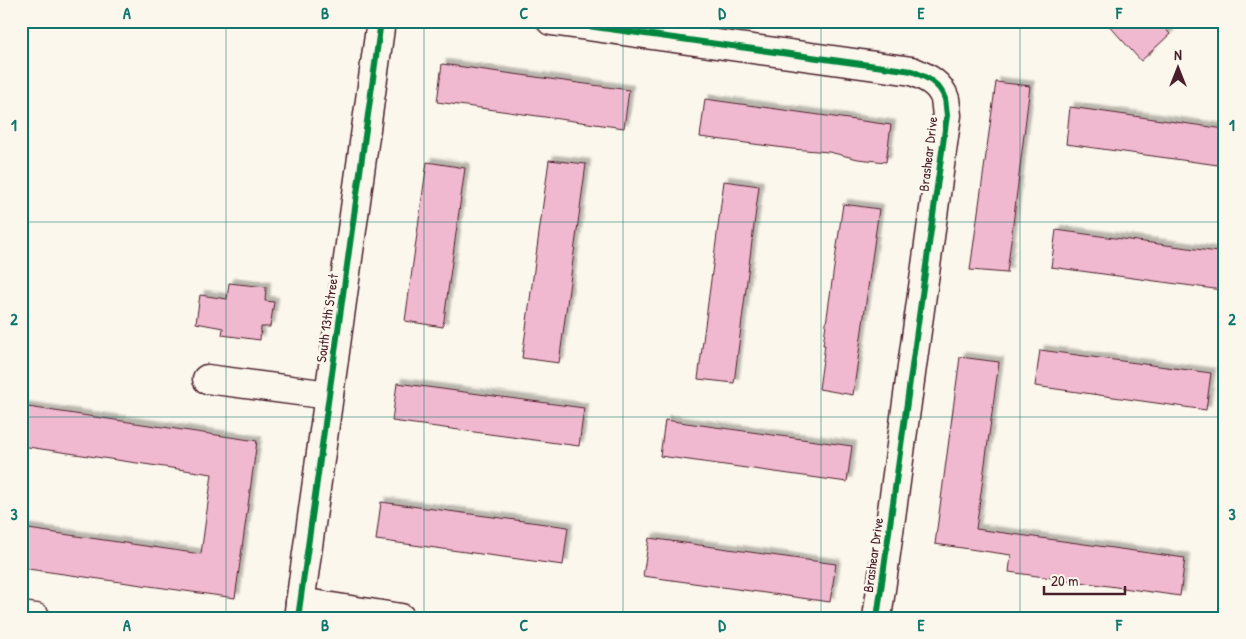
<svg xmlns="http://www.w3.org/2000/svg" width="1246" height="639" viewBox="0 0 1246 639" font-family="'Patrick Hand',sans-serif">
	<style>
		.building { fill: #f1b9cf; stroke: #4a1f2b; filter: url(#shadow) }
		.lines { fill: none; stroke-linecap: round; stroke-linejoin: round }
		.minor-casing { stroke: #4a1f2b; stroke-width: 31 }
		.minor { stroke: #fbf7ec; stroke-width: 28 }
		.cycleway-casing { stroke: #fbf7ec; stroke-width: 9 }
		.cycleway { stroke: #00873e; stroke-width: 6 }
		.grid { fill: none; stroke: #0f766e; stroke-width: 1; stroke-opacity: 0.55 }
		.labels { text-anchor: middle; stroke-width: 5; stroke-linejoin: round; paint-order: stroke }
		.street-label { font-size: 14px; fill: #4a1f2b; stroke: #fbf7ec }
		.neatline { fill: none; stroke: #0f766e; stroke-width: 2 }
		.grid-label { font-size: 16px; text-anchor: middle; font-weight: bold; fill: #0f766e }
	</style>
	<defs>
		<filter id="shadow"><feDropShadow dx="4.5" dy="-4.5" stdDeviation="1" flood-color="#0004"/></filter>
	</defs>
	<rect width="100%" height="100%" fill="#fbf7ec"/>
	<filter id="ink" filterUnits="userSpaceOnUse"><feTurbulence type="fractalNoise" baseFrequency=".02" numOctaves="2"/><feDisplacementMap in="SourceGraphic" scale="10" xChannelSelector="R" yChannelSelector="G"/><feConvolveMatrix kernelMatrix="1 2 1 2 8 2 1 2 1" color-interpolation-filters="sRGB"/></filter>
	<g filter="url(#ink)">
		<g class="building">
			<path d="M 1105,21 L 1158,21 L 1170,34 L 1141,61 Z"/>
			<path d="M 442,64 L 629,90 L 624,128 L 437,102 Z"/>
			<path d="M 996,82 L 1030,86 L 1007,273 L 970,270 Z"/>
			<path d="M 705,99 L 891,125 L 886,162 L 858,159 L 829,152 L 792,149 L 700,137 Z"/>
			<path d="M 1070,107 L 1225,129 L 1225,166 L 1066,144 Z"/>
			<path d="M 549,160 L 586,164 L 559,363 L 522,358 Z"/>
			<path d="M 427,162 L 465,168 L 443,327 L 405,321 Z"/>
			<path d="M 724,181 L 759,186 L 734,383 L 698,379 Z"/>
			<path d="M 843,204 L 879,209 L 853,395 L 819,389 L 825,345 L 823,345 Z"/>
			<path d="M 1056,230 L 1225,253 L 1225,274 L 1222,290 L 1051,267 Z"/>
			<path d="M 229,283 L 266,287 L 265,301 L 274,302 L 270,327 L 261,327 L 260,340 L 222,335 L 223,328 L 196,323 L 200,295 L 227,299 Z"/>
			<path d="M 1040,350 L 1211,373 L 1206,410 L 1035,386 Z"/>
			<path d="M 960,357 L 999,362 L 976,529 L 1185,558 L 1180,596 L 1009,572 L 1011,555 L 935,544 Z"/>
			<path d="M 397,383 L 584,408 L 579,446 L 392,421 Z"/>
			<path d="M 21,406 L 257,441 L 235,598 L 21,568 L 21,528 L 201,554 L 212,474 L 21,446 Z"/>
			<path d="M 665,420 L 852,446 L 847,482 L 660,456 Z"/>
			<path d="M 381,502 L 568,527 L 563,565 L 376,540 Z"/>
			<path d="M 649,538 L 836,564 L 830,602 L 643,576 Z"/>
		</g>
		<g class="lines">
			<g class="minor-casing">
				<g id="minor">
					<path d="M 551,21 L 912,71 C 926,77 940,83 945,99 C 946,104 946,110 947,115 L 877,618"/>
					<path d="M 207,379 L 329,395"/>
					<path d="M 300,602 L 401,618"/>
					<path d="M 21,616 L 36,618"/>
					<path d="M 298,618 L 381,21"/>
				</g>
			</g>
			<use href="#minor" class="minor"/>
			<g class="cycleway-casing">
				<g id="cycleway">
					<path d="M 551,21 L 912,71 C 926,77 940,83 945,99 C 946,104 946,110 947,115 L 877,618"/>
					<path d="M 298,618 L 381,21"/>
				</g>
			</g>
			<use href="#cycleway" class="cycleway"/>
		</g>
	</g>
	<path class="grid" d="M 226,21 L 226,618M 424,21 L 424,618M 623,21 L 623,618M 821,21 L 821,618M 1020,21 L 1020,618M 21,222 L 1225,222M 21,417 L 1225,417"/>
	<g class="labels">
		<g class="street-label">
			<text transform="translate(928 154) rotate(-83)" y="5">Brashear Drive</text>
			<text transform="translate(327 318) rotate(-82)" y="5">South 13th Street</text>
			<text transform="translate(873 555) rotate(-82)" y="5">Brashear Drive</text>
		</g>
	</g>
	<rect width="1246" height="639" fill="none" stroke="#fbf7ec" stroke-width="55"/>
	<g transform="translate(1178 68)" stroke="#fbf7ec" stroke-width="4" paint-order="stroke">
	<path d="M0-4L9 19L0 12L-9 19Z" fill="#4a1f2b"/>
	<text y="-8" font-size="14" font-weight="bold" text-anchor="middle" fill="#4a1f2b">N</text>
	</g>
	<path d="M1044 586v8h81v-8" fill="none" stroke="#4a1f2b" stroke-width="2.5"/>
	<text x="1051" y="586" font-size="15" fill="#4a1f2b" stroke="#fbf7ec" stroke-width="4" paint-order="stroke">20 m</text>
	<rect x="28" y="28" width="1190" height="584" class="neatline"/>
	<g class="grid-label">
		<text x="127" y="19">A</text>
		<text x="325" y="19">B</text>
		<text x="524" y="19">C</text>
		<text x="722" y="19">D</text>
		<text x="921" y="19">E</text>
		<text x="1119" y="19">F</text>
		<text x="14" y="131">1</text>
		<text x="1232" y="131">1</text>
		<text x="14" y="325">2</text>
		<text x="1232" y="325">2</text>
		<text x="14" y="520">3</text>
		<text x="1232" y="520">3</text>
		<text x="127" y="631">A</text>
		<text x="325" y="631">B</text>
		<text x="524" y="631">C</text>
		<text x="722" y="631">D</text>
		<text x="921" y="631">E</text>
		<text x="1119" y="631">F</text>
	</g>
</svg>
